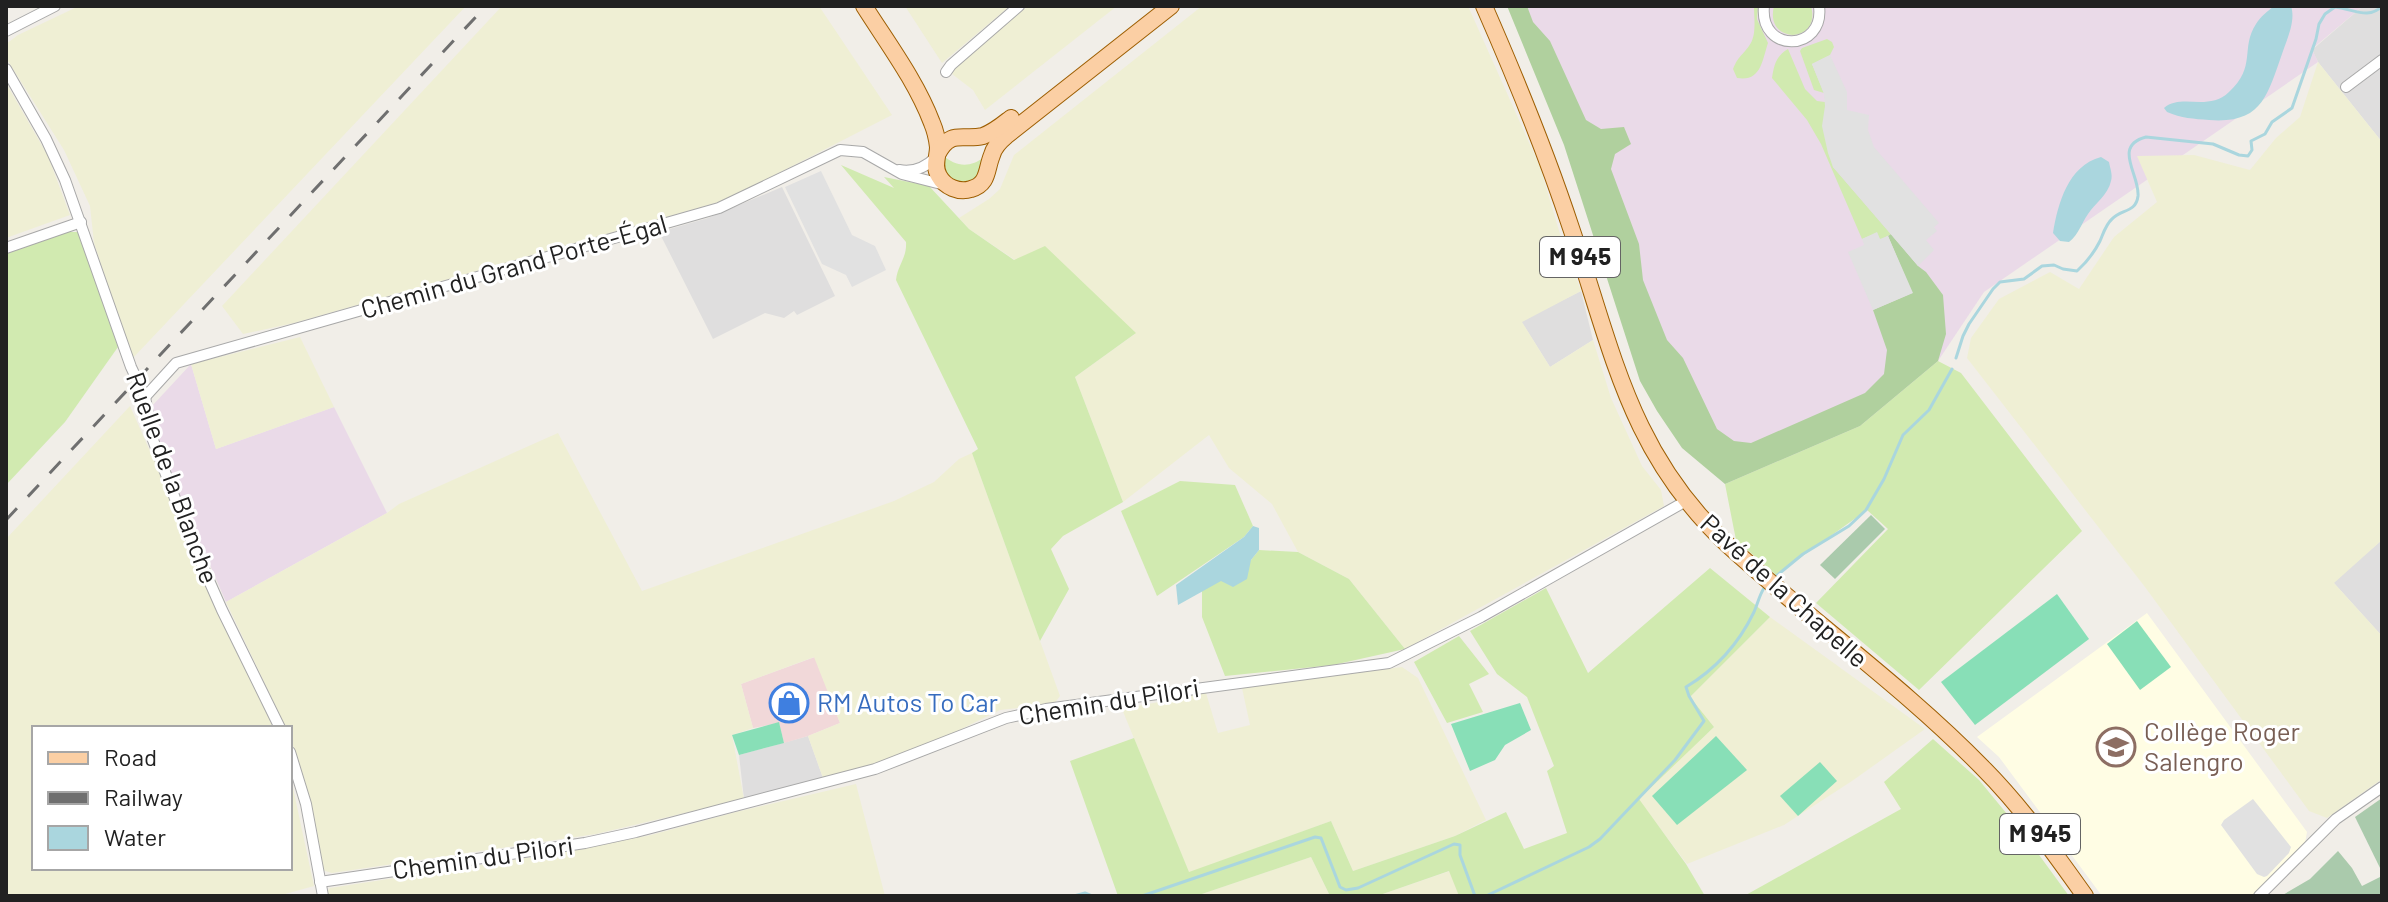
<svg xmlns="http://www.w3.org/2000/svg" width="2388" height="902" viewBox="0 0 2388 902" font-family="Barlow,sans-serif">
	<style>
		.residential { fill: #dfdede }
		.commercial { fill: #f1d8d9 }
		.industrial { fill: #eadae8 }
		.education { fill: #fffde4 }
		.farmland { fill: #efefd4 }
		.grass { fill: #d1eab0 }
		.forest { fill: #b0d09e }
		.cemetery { fill: #aacaac }
		.pitch { fill: #88dfb7 }
		.parking { fill: #e1e1e1 }
		.water { fill: #aad6de }
		.lines { fill: none; stroke-linecap: round; stroke-linejoin: round }
		.stream { stroke: #aad6de; stroke-width: 3 }
		.minor-casing { stroke: #a8a8a8; stroke-width: 12 }
		.primary-casing { stroke: #9d5e02; stroke-width: 18 }
		.minor { stroke: #fff; stroke-width: 10 }
		.primary { stroke: #fbcfa4; stroke-width: 16 }
		.rail { stroke: #6f6f6f; stroke-width: 3; stroke-dasharray: 16 16; stroke-linecap: butt }
		.labels { text-anchor: middle; stroke-width: 6; stroke-linejoin: round; paint-order: stroke }
		.shield { fill: #fff; stroke: #646464; stroke-width: 2 }
		.shield-label { font-size: 24px; font-weight: bold; fill: #212121 }
		.street-label { font-size: 26px; fill: #212121; stroke: #fff }
		.shop-label { font-size: 26px; fill: #366cbe; stroke: #fff; text-anchor: start }
		.education-label { font-size: 26px; fill: #785e54; stroke: #fff; text-anchor: start }
	</style>
	<rect width="100%" height="100%" fill="#f1eee8"/>
	<g class="residential">
		<path d="M 2363,6 L 2382,6 L 2382,142 L 2318,62 L 2312,50 Z"/>
		<path d="M 782,187 L 835,296 L 797,315 L 794,311 L 784,318 L 765,313 L 713,339 L 659,232 L 708,218 Z"/>
		<path d="M 1581,291 L 1593,340 L 1550,367 L 1521,321 Z"/>
		<path d="M 2382,540 L 2382,636 L 2333,582 Z"/>
		<path d="M 808,736 L 823,778 L 744,799 L 739,755 Z"/>
	</g>
	<path class="commercial" d="M 815,657 L 840,723 L 808,736 L 784,743 L 779,723 L 753,728 L 741,684 Z"/>
	<g class="industrial">
		<path d="M 1508,6 L 2363,6 L 2312,49 L 2318,62 L 1984,292 L 1938,361 L 1860,426 L 1725,484 L 1564,135 Z"/>
		<path d="M 191,364 L 216,449 L 334,407 L 387,513 L 226,602 L 171,475 L 158,439 L 152,406 Z"/>
	</g>
	<path class="education" d="M 2147,613 L 2307,832 L 2305,843 L 2253,896 L 2102,896 L 1999,757 L 1977,737 Z"/>
	<g class="farmland">
		<path d="M 79,6 L 466,6 L 132,359 L 94,243 L 90,206 L 64,150 L 6,58 L 6,44 L 18,35 Z"/>
		<path d="M 502,6 L 819,6 L 892,115 L 726,200 L 294,323 L 243,334 L 222,306 Z"/>
		<path d="M 905,6 L 1010,6 L 942,63 Z"/>
		<path d="M 1028,6 L 1117,6 L 985,110 L 973,90 L 952,74 L 956,66 Z"/>
		<path d="M 1202,6 L 1468,6 L 1540,167 L 1560,234 L 1581,291 L 1522,322 L 1550,367 L 1593,340 L 1611,398 L 1642,466 L 1661,490 L 1664,506 L 1405,649 L 1349,579 L 1298,552 L 1272,504 L 1229,468 L 1209,435 L 1123,502 L 1075,377 L 1135,334 L 1015,260 L 969,229 L 959,218 L 989,199 L 1000,189 L 1014,155 Z"/>
		<path d="M 2318,62 L 2382,142 L 2382,540 L 2334,583 L 2382,636 L 2382,779 L 2327,818 L 2309,811 L 2145,587 L 1967,358 L 1971,338 L 1999,299 L 2050,272 L 2079,289 L 2114,237 L 2157,202 L 2137,156 L 2194,155 L 2250,170 L 2276,138 L 2300,117 Z"/>
		<path d="M 6,83 L 48,156 L 70,215 L 6,238 Z"/>
		<path d="M 300,337 L 334,407 L 216,449 L 191,364 Z"/>
		<path d="M 130,406 L 273,728 L 34,728 L 34,868 L 290,868 L 290,774 L 314,886 L 278,896 L 6,896 L 6,539 Z"/>
		<path d="M 558,433 L 642,591 L 894,501 L 934,482 L 959,459 L 972,453 L 1060,696 L 1054,704 L 1000,710 L 941,739 L 890,760 L 823,778 L 808,736 L 840,723 L 814,657 L 741,684 L 753,728 L 732,735 L 744,799 L 596,834 L 332,873 L 322,870 L 298,758 L 290,738 L 290,728 L 286,728 L 226,602 L 387,513 L 399,504 Z"/>
		<path d="M 1770,617 L 1925,729 L 1852,781 L 1784,825 L 1687,864 L 1638,799 L 1714,727 L 1690,697 Z"/>
		<path d="M 1402,667 L 1418,678 L 1486,820 L 1455,836 L 1353,871 L 1331,821 L 1189,873 L 1122,709 L 1206,693 L 1218,733 L 1250,725 L 1242,688 Z"/>
		<path d="M 856,784 L 885,896 L 327,896 L 326,893 L 330,888 L 558,853 L 651,835 L 732,813 Z"/>
		<path d="M 1311,857 L 1330,896 L 1196,896 Z"/>
		<path d="M 1450,871 L 1459,896 L 1377,896 Z"/>
	</g>
	<g class="grass">
		<path d="M 1754,6 L 1758,6 L 1757,19 L 1768,43 C 1762,61 1761,82 1737,78 L 1733,69 C 1739,55 1741,57 1749,46 C 1757,36 1754,19 1754,6 Z"/>
		<path d="M 1774,6 L 1811,6 C 1822,44 1764,45 1774,6 Z"/>
		<path d="M 1827,39 L 1832,42 L 1834,47 L 1830,55 L 1812,64 L 1824,93 L 1814,90 L 1800,51 L 1802,48 Z"/>
		<path d="M 1788,49 L 1805,89 L 1817,101 L 1825,102 L 1833,167 L 1891,234 L 1880,240 L 1877,233 L 1862,239 L 1821,144 L 1807,120 L 1772,78 C 1774,65 1776,56 1788,49 Z"/>
		<path d="M 943,155 C 955,167 971,168 984,157 L 977,179 L 960,184 L 944,174 Z"/>
		<path d="M 841,165 L 894,188 L 884,177 L 929,186 L 969,229 L 1014,260 L 1045,246 L 1136,333 L 1075,377 L 1123,502 L 1063,536 L 1051,549 L 1069,589 L 1040,641 L 972,453 L 978,449 L 896,280 C 898,264 907,258 906,242 Z"/>
		<path d="M 67,232 L 79,232 L 118,347 L 65,422 L 6,485 L 6,254 Z"/>
		<path d="M 1938,361 L 1961,373 L 2082,531 L 1919,690 L 1816,603 L 1888,529 L 1867,510 L 1776,575 L 1736,540 L 1725,484 L 1860,426 Z"/>
		<path d="M 1180,481 L 1235,485 L 1253,526 L 1244,537 L 1157,596 L 1121,511 Z"/>
		<path d="M 1259,550 L 1298,552 L 1349,579 L 1405,649 L 1333,665 L 1225,676 L 1202,617 L 1202,591 L 1251,560 Z"/>
		<path d="M 1710,568 L 1770,617 L 1690,697 L 1714,727 L 1639,799 L 1686,864 L 1705,896 L 1459,896 L 1449,871 L 1377,896 L 1330,896 L 1311,857 L 1196,896 L 1118,896 L 1070,761 L 1134,738 L 1189,872 L 1331,821 L 1353,871 L 1455,836 L 1506,812 L 1524,849 L 1567,833 L 1547,771 L 1554,766 L 1527,697 L 1497,674 L 1470,631 L 1546,588 L 1588,673 Z"/>
		<path d="M 1459,636 L 1489,674 L 1469,684 L 1483,712 L 1447,723 L 1414,662 Z"/>
		<path d="M 1933,739 L 1979,780 L 2026,837 L 2069,896 L 1744,896 L 1901,809 L 1884,782 Z"/>
	</g>
	<path class="forest" d="M 1507,6 L 1527,6 L 1533,22 L 1550,41 L 1586,120 L 1601,129 L 1624,127 L 1631,144 L 1615,154 L 1611,169 L 1639,244 L 1643,280 L 1667,340 L 1683,358 L 1717,429 L 1734,441 L 1751,443 L 1865,393 L 1884,374 L 1887,350 L 1873,310 L 1912,293 L 1888,236 L 1891,234 L 1918,266 L 1926,272 L 1943,295 L 1946,334 L 1938,361 L 1860,426 L 1725,484 L 1682,448 L 1657,411 L 1640,381 L 1564,145 Z"/>
	<g class="cemetery">
		<path d="M 1871,515 L 1885,529 L 1835,579 L 1820,565 Z"/>
		<path d="M 2382,798 L 2382,872 L 2355,817 Z"/>
		<path d="M 2338,851 L 2352,868 L 2362,886 L 2382,876 L 2382,896 L 2281,896 L 2310,879 Z"/>
	</g>
	<g class="pitch">
		<path d="M 2057,594 L 2089,639 L 1975,725 L 1941,682 Z"/>
		<path d="M 2137,621 L 2171,667 L 2140,690 L 2107,644 Z"/>
		<path d="M 1520,703 L 1531,730 L 1505,745 L 1495,760 L 1470,771 L 1451,724 Z"/>
		<path d="M 779,722 L 784,743 L 739,755 L 732,735 Z"/>
		<path d="M 1716,736 L 1747,770 L 1677,825 L 1652,796 Z"/>
		<path d="M 1820,762 L 1837,781 L 1798,816 L 1780,796 Z"/>
	</g>
	<g class="parking">
		<path d="M 1830,55 L 1847,92 L 1847,110 L 1869,115 L 1868,130 L 1874,147 L 1939,223 L 1934,227 L 1937,231 L 1926,240 L 1934,250 L 1918,266 L 1833,167 L 1828,153 L 1822,126 L 1825,106 L 1824,94 L 1812,64 Z"/>
		<path d="M 821,171 L 852,235 L 875,246 L 886,270 L 852,287 L 846,275 L 822,264 L 785,187 Z"/>
		<path d="M 1877,232 L 1880,239 L 1888,236 L 1913,293 L 1873,310 L 1848,252 L 1864,245 L 1862,239 Z"/>
		<path d="M 2253,799 L 2291,847 L 2289,853 L 2267,876 L 2264,877 L 2257,874 L 2221,825 L 2224,820 Z"/>
	</g>
	<g class="water">
		<path d="M 2274,6 L 2291,6 C 2296,21 2287,39 2282,54 C 2267,96 2262,124 2209,120 C 2194,119 2181,118 2167,112 L 2164,108 C 2182,93 2208,112 2229,92 C 2257,66 2240,49 2256,24 C 2260,17 2268,11 2274,6 Z"/>
		<path d="M 2101,157 L 2109,162 C 2110,168 2113,175 2111,181 C 2108,195 2095,203 2088,214 C 2081,224 2079,234 2069,242 L 2060,241 L 2053,233 C 2058,203 2068,166 2101,157 Z"/>
		<path d="M 1253,526 L 1259,528 L 1259,550 L 1251,560 L 1247,579 L 1233,587 L 1221,581 L 1178,605 L 1176,585 L 1244,537 Z"/>
	</g>
	<g class="lines">
		<g class="stream">
			<path d="M 1956,358 L 1963,336 L 1969,324 L 1993,289 L 2000,282 L 2024,279 L 2042,266 L 2054,265 L 2063,269 L 2077,271 C 2087,262 2094,253 2100,241 C 2103,234 2106,224 2112,219 C 2121,209 2136,213 2138,196 C 2140,175 2112,146 2146,137 L 2213,144 L 2239,155 L 2248,156 L 2252,150 L 2251,141 L 2265,134 L 2272,122 L 2292,108 L 2316,39 L 2319,24 L 2325,14 L 2335,7 C 2353,9 2369,20 2382,6"/>
			<path d="M 1775,577 L 1803,554 L 1849,526 L 1866,510 L 1884,479 L 1903,435 L 1929,410 L 1952,369"/>
			<path d="M 1074,896 L 1085,893 L 1092,896"/>
			<path d="M 1142,896 L 1315,837 L 1321,838 L 1340,887 L 1346,890 L 1358,888 L 1454,844 L 1460,845 L 1460,855 L 1475,896"/>
			<path d="M 1486,896 L 1589,847 L 1600,839 L 1675,760 L 1704,721 L 1689,696 L 1686,687 C 1716,669 1739,643 1754,612 C 1758,603 1759,596 1764,588"/>
		</g>
		<g class="minor-casing">
			<g id="minor">
				<path d="M 1764,6 C 1759,54 1825,52 1819,6"/>
				<path d="M 6,31 L 55,6"/>
				<path d="M 6,69 L 46,139 L 65,180 L 131,367 L 145,397 L 153,440 L 188,533 L 222,610 L 280,728"/>
				<path d="M 946,72 L 951,65 L 1019,6"/>
				<path d="M 2346,87 L 2382,60"/>
				<path d="M 899,170 C 914,173 926,167 936,157"/>
				<path d="M 6,248 L 81,222"/>
				<path d="M 145,397 L 176,363 L 719,208 L 840,150 L 863,152 L 902,174 L 945,185"/>
				<path d="M 290,752 L 306,804 L 323,896"/>
				<path d="M 320,882 L 585,843 L 636,832 L 875,769 L 1006,718 L 1046,709 L 1389,663 L 1481,617 L 1686,501"/>
				<path d="M 2259,896 L 2336,819 L 2382,787"/>
			</g>
		</g>
		<g class="primary-casing">
			<g id="primary">
				<path d="M 864,6 C 888,44 916,81 932,123 C 935,130 937,138 938,147 C 938,157 933,166 939,176 C 945,187 959,193 971,189 C 989,184 986,169 992,155 C 994,147 1000,141 1006,136 L 1171,6"/>
				<path d="M 1484,6 C 1516,79 1546,152 1571,228 C 1613,351 1629,453 1729,546 C 1811,621 1905,688 1982,767 C 2021,806 2053,851 2085,896"/>
				<path d="M 938,153 C 951,129 963,141 983,136 C 994,132 1002,125 1011,118"/>
			</g>
		</g>
		<use href="#minor" class="minor"/>
		<use href="#primary" class="primary"/>
		<path class="rail" d="M 6,520 L 486,6"/>
	</g>
	<defs>
		<g id="shop-ring" transform="scale(2)"><circle r="9.5" fill="#fff" stroke="#3f7fe0" stroke-width="1.5"/><path d="M-5-2.5h2.3a2.7 3.5 0 0 1 5.4 0H5L5.5 6h-11ZM-1.5-2.5h3a1.5 2.3 0 0 0-3 0Z" fill="#3f7fe0"/></g>
		<g id="school-ring" transform="scale(2)"><circle r="9.5" fill="#fff" stroke="#8d6e63" stroke-width="1.5"/><path d="M0-5L7-2L0 1L-7-2ZM-4 1L0 2.5L4 1V4Q0 6-4 4Z" fill="#8d6e63"/></g>
	</defs>
	<g fill-rule="evenodd">
		<use href="#shop-ring" x="789" y="703"/>
		<use href="#school-ring" x="2116" y="747"/>
	</g>
	<g class="labels">
		<g class="shield">
			<rect x="1540" y="237" width="80" height="40" rx="6"/>
			<rect x="2000" y="814" width="80" height="40" rx="6"/>
		</g>
		<g class="shield-label">
			<text x="1580" y="265">M 945</text>
			<text x="2040" y="842">M 945</text>
		</g>
		<g class="street-label">
			<text transform="translate(514 267) rotate(-16)" y="9">Chemin du Grand Porte-Égal</text>
			<text transform="translate(172 478) rotate(70)" y="9">Ruelle de la Blanche</text>
			<text transform="translate(1784 591) rotate(42)" y="9">Pavé de la Chapelle</text>
			<text transform="translate(1109 702) rotate(-9)" y="9">Chemin du Pilori</text>
			<text transform="translate(483 858) rotate(-8)" y="9">Chemin du Pilori</text>
		</g>
		<g class="shop-label">
			<text x="817" y="712">RM Autos To Car</text>
		</g>
		<g class="education-label">
			<text x="2144" y="741">Collège Roger<tspan x="2144" dy="30">Salengro</tspan></text>
		</g>
	</g>
	<rect width="2388" height="902" fill="none" stroke="#212121" stroke-width="16"/>
	<rect x="32" y="726" width="260" height="144" fill="#ffffff" stroke="#a6a6a6" stroke-width="2"/>
	<rect x="48" y="752" width="40" height="12" fill="#fbcfa4" stroke="#a6a6a6" stroke-width="2"/>
	<text x="104" y="766" font-size="24" fill="#212121">Road</text>
	<rect x="48" y="792" width="40" height="12" fill="#6f6f6f" stroke="#a6a6a6" stroke-width="2"/>
	<text x="104" y="806" font-size="24" fill="#212121">Railway</text>
	<rect x="48" y="826" width="40" height="24" fill="#aad6de" stroke="#a6a6a6" stroke-width="2"/>
	<text x="104" y="846" font-size="24" fill="#212121">Water</text>
</svg>
